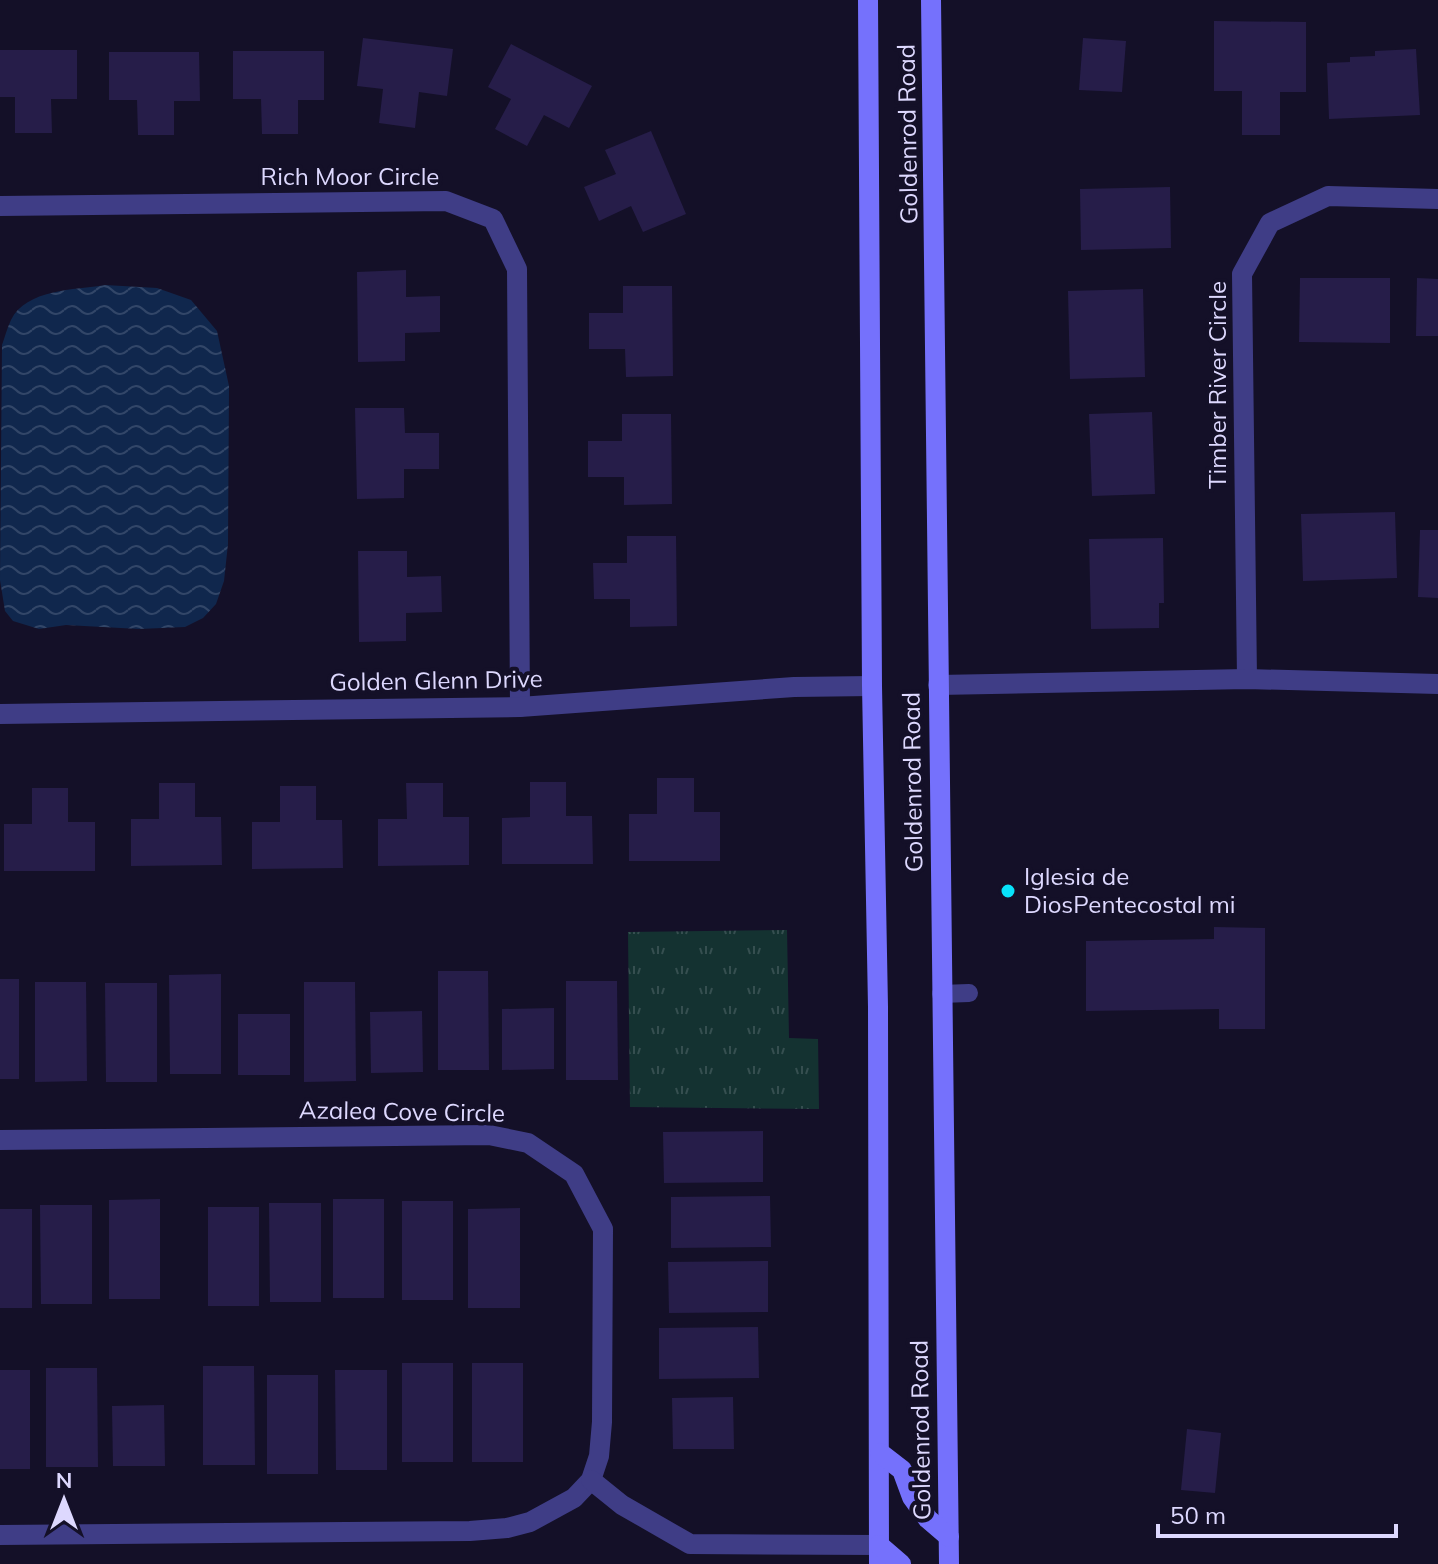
<svg xmlns="http://www.w3.org/2000/svg" width="1438" height="1564" viewBox="0 0 1438 1564" font-family="Mulish,sans-serif">
	<style>
		.park { fill: url(#park-tufts) }
		.water { fill: url(#water-waves) }
		.building { fill: #261d49 }
		.lines { fill: none; stroke-linecap: round; stroke-linejoin: round }
		.service { stroke: #3f3d86; stroke-width: 18 }
		.minor { stroke: #3f3d86; stroke-width: 20 }
		.secondary { stroke: #7571fc; stroke-width: 20 }
		.poi-dot { fill: #08e2fa; stroke: #141028; stroke-width: 3 }
		.labels { text-anchor: middle; stroke-width: 8; stroke-linejoin: round; paint-order: stroke }
		.street-label { font-size: 24px; fill: #ddd8fe; stroke: #141028 }
		.poi-label { font-size: 24px; fill: #ddd8fe; stroke: #141028; text-anchor: start }
	</style>
	<defs>
		<pattern id="park-tufts" width="24" height="20" patternUnits="userSpaceOnUse" patternTransform="scale(2)"><rect width="24" height="20" fill="#143231"/><path d="M3 7l-1-3M5 7V3M7 7l1-3M15 17l-1-3M17 17v-4M19 17l1-3" fill="none" stroke="#364f50"/></pattern>
		<pattern id="water-waves" width="16" height="10" patternUnits="userSpaceOnUse" patternTransform="scale(2)"><rect width="16" height="10" fill="#10274d"/><path d="M0 5q4-4 8 0t8 0" fill="none" stroke="#324668"/></pattern>
	</defs>
	<rect width="100%" height="100%" fill="#141028"/>
	<path class="park" d="M 787,930 L 789,1038 L 818,1039 L 819,1109 L 630,1107 L 628,932 Z"/>
	<path class="water" d="M 105,285 L 157,288 L 191,300 L 217,331 L 229,386 L 228,544 L 224,581 L 216,604 L 203,618 L 185,627 L 139,629 L 66,625 L 39,629 L 13,621 L 5,611 L 0,580 L 2,345 C 5,337 7,328 11,320 C 26,289 75,290 105,285 Z"/>
	<g class="building">
		<path d="M 1214,21 L 1306,22 L 1306,92 L 1280,92 L 1280,135 L 1242,135 L 1242,91 L 1214,91 Z"/>
		<path d="M 363,38 L 453,49 L 447,96 L 419,92 L 415,128 L 379,123 L 383,89 L 357,86 Z"/>
		<path d="M 1083,38 L 1126,41 L 1122,92 L 1079,90 Z"/>
		<path d="M 511,44 L 592,86 L 569,128 L 544,115 L 527,146 L 495,129 L 511,99 L 488,87 Z"/>
		<path d="M 1416,49 L 1420,115 L 1329,119 L 1327,63 L 1350,62 L 1350,57 L 1375,56 L 1375,51 Z"/>
		<path d="M 0,50 L 77,50 L 77,99 L 51,99 L 52,133 L 15,133 L 15,97 L 0,97 Z"/>
		<path d="M 233,51 L 324,51 L 324,100 L 298,100 L 298,134 L 262,134 L 261,99 L 233,99 Z"/>
		<path d="M 109,52 L 199,52 L 200,101 L 174,101 L 174,135 L 138,135 L 137,100 L 109,100 Z"/>
		<path d="M 651,131 L 686,214 L 643,232 L 631,206 L 599,221 L 584,187 L 616,174 L 605,150 Z"/>
		<path d="M 1170,187 L 1171,248 L 1081,250 L 1080,189 Z"/>
		<path d="M 406,270 L 406,297 L 440,296 L 440,332 L 405,333 L 405,361 L 358,362 L 357,272 Z"/>
		<path d="M 1300,278 L 1390,278 L 1390,343 L 1299,342 Z"/>
		<path d="M 1417,278 L 1438,279 L 1438,336 L 1416,336 Z"/>
		<path d="M 623,286 L 672,286 L 673,376 L 626,377 L 625,349 L 589,349 L 589,313 L 623,313 Z"/>
		<path d="M 1143,289 L 1145,377 L 1070,379 L 1068,291 Z"/>
		<path d="M 355,408 L 404,408 L 405,433 L 439,433 L 439,469 L 404,469 L 404,498 L 357,499 Z"/>
		<path d="M 1152,412 L 1155,494 L 1092,496 L 1089,414 Z"/>
		<path d="M 622,414 L 671,414 L 672,504 L 624,505 L 624,477 L 588,477 L 588,441 L 622,441 Z"/>
		<path d="M 1395,512 L 1397,578 L 1303,581 L 1301,514 Z"/>
		<path d="M 1420,530 L 1438,530 L 1438,598 L 1418,597 Z"/>
		<path d="M 627,536 L 676,536 L 677,626 L 630,627 L 630,599 L 594,599 L 593,563 L 627,563 Z"/>
		<path d="M 1163,538 L 1164,603 L 1159,603 L 1159,628 L 1091,629 L 1089,539 Z"/>
		<path d="M 358,551 L 407,551 L 407,577 L 441,576 L 442,612 L 406,613 L 406,641 L 359,642 Z"/>
		<path d="M 657,778 L 694,778 L 694,812 L 720,812 L 720,861 L 629,861 L 629,814 L 657,814 Z"/>
		<path d="M 530,782 L 566,782 L 566,816 L 592,816 L 593,864 L 502,864 L 502,818 L 530,817 Z"/>
		<path d="M 159,783 L 195,783 L 195,817 L 221,817 L 222,865 L 131,866 L 131,819 L 159,819 Z"/>
		<path d="M 406,783 L 443,783 L 443,817 L 469,817 L 469,865 L 378,866 L 378,819 L 407,819 Z"/>
		<path d="M 280,786 L 316,786 L 316,820 L 342,820 L 343,868 L 252,869 L 252,822 L 280,822 Z"/>
		<path d="M 32,788 L 68,788 L 68,822 L 95,822 L 95,871 L 4,871 L 4,824 L 32,824 Z"/>
		<path d="M 1214,927 L 1265,928 L 1265,1029 L 1219,1029 L 1219,1009 L 1086,1011 L 1086,941 L 1214,939 Z"/>
		<path d="M 438,971 L 488,971 L 489,1070 L 438,1070 Z"/>
		<path d="M 221,974 L 221,1074 L 170,1074 L 169,975 Z"/>
		<rect x="0" y="979" width="19" height="100"/>
		<path d="M 566,981 L 617,981 L 618,1080 L 566,1080 Z"/>
		<path d="M 35,982 L 86,982 L 87,1081 L 35,1082 Z"/>
		<path d="M 304,982 L 355,982 L 356,1081 L 304,1082 Z"/>
		<path d="M 105,983 L 157,983 L 157,1082 L 106,1082 Z"/>
		<path d="M 554,1008 L 554,1069 L 502,1070 L 502,1009 Z"/>
		<path d="M 422,1011 L 423,1072 L 371,1073 L 370,1012 Z"/>
		<rect x="238" y="1014" width="52" height="61"/>
		<path d="M 763,1131 L 763,1182 L 664,1183 L 663,1132 Z"/>
		<path d="M 770,1196 L 771,1247 L 671,1248 L 671,1197 Z"/>
		<path d="M 160,1199 L 160,1299 L 109,1299 L 109,1200 Z"/>
		<rect x="333" y="1199" width="51" height="99"/>
		<rect x="402" y="1201" width="51" height="99"/>
		<path d="M 269,1203 L 321,1203 L 321,1302 L 270,1302 Z"/>
		<path d="M 40,1205 L 92,1205 L 92,1304 L 41,1304 Z"/>
		<rect x="208" y="1207" width="51" height="99"/>
		<path d="M 520,1208 L 520,1308 L 468,1308 L 468,1209 Z"/>
		<rect x="0" y="1209" width="32" height="99"/>
		<path d="M 768,1261 L 768,1312 L 669,1313 L 668,1262 Z"/>
		<path d="M 758,1327 L 759,1378 L 659,1379 L 659,1328 Z"/>
		<rect x="402" y="1363" width="51" height="99"/>
		<rect x="472" y="1363" width="51" height="99"/>
		<path d="M 203,1366 L 254,1366 L 255,1465 L 203,1465 Z"/>
		<path d="M 46,1368 L 97,1368 L 98,1467 L 46,1467 Z"/>
		<rect x="0" y="1370" width="30" height="99"/>
		<path d="M 335,1370 L 387,1370 L 387,1470 L 336,1470 Z"/>
		<rect x="267" y="1375" width="51" height="99"/>
		<path d="M 733,1397 L 734,1449 L 673,1449 L 672,1398 Z"/>
		<path d="M 164,1405 L 165,1466 L 113,1466 L 112,1406 Z"/>
		<path d="M 1187,1429 L 1221,1433 L 1215,1493 L 1181,1490 Z"/>
	</g>
	<g class="lines">
		<path class="service" d="M 941,994 L 969,993"/>
		<g class="minor">
			<path d="M 0,206 L 446,201 L 493,219 L 517,269 L 520,707"/>
			<path d="M 1247,679 L 1242,274 L 1270,223 L 1328,196 L 1438,199"/>
			<path d="M 938,685 L 1247,679 L 1438,684"/>
			<path d="M 0,714 L 520,707 L 794,687 L 872,686"/>
			<path d="M 0,1140 L 489,1135 L 528,1143 L 574,1174 L 603,1229 L 602,1422 L 599,1456 L 591,1480 L 574,1498 L 530,1522 L 507,1528 L 470,1531 L 0,1535"/>
			<path d="M 591,1480 L 622,1505 L 690,1544 L 879,1545"/>
		</g>
		<g class="secondary">
			<path d="M 868,0 L 872,686 L 878,1007 L 879,1564"/>
			<path d="M 931,0 L 949,1564"/>
			<path d="M 880,1453 L 902,1470 L 912,1497 L 928,1519 L 949,1537"/>
			<path d="M 879,1545 L 901,1564"/>
		</g>
	</g>
	<circle class="poi-dot" cx="1008" cy="891" r="8"/>
	<g class="labels">
		<g class="street-label">
			<text transform="translate(908 134) rotate(-91)" y="8">Goldenrod Road</text>
			<text x="350" y="185">Rich Moor Circle</text>
			<text transform="translate(1218 385) rotate(-90)" y="8">Timber River Circle</text>
			<text transform="translate(436 681) rotate(-1)" y="8">Golden Glenn Drive</text>
			<text transform="translate(913 782) rotate(-91)" y="8">Goldenrod Road</text>
			<text transform="translate(402 1112) rotate(1)" y="8">Azalea Cove Circle</text>
			<text transform="translate(921 1430) rotate(-91)" y="8">Goldenrod Road</text>
		</g>
		<g class="poi-label">
			<text x="1024" y="885">Iglesia de<tspan x="1024" dy="28">DiosPentecostal mi</tspan></text>
		</g>
	</g>
	<g transform="translate(64 1500)" stroke="#141028" stroke-width="6" paint-order="stroke">
	<path d="M0-6L14 30L0 20L-14 30Z" fill="#ddd8fe"/>
	<text y="-12" font-size="22" font-weight="bold" text-anchor="middle" fill="#ddd8fe">N</text>
	</g>
	<path d="M1158 1524v12h238v-12" fill="none" stroke="#ddd8fe" stroke-width="4"/>
	<text x="1170" y="1524" font-size="24" fill="#ddd8fe" stroke="#141028" stroke-width="6" paint-order="stroke">50 m</text>
</svg>
